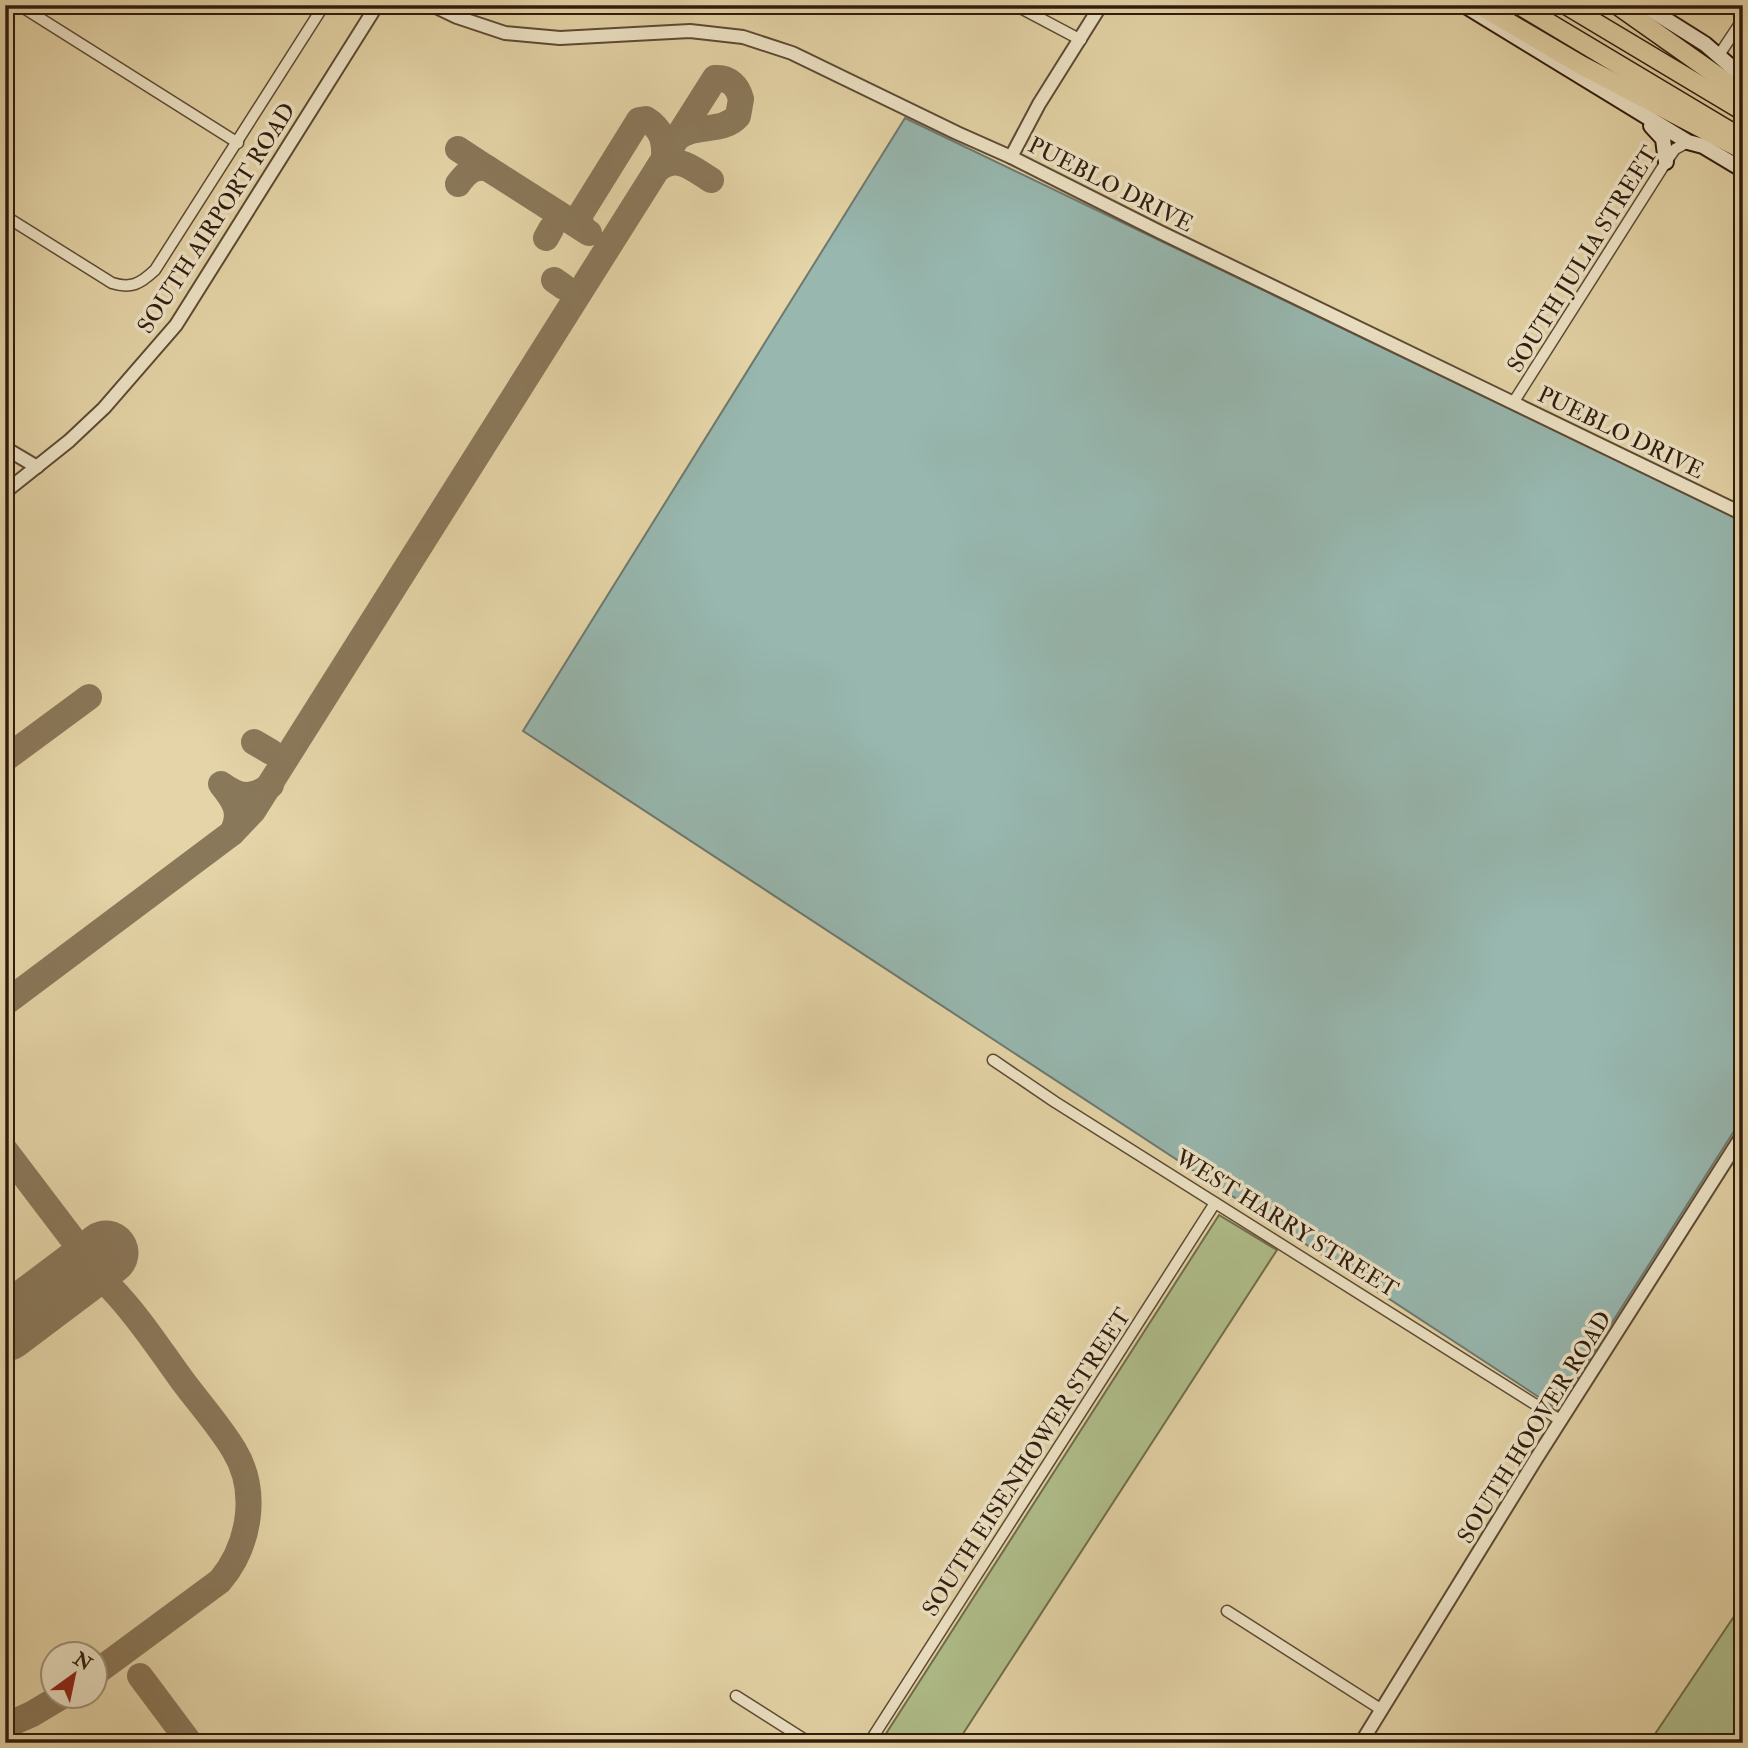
<svg xmlns="http://www.w3.org/2000/svg" width="1748" height="1748" viewBox="0 0 1748 1748" font-family="'IM FELL Double Pica',serif">
	<style>
		.green { fill: #afbe8b; stroke: #706d4c; stroke-width: 2 }
		.water { fill: #97b7af; stroke: #6e796f; stroke-width: 2 }
		.lines { fill: none; stroke-linecap: round; stroke-linejoin: round }
		.taxiway { stroke: #8a785a; stroke-width: 26 }
		.runway { stroke: #8a785a; stroke-width: 65 }
		.minor-casing { stroke: #5d4a34; stroke-width: 13 }
		.tertiary-casing { stroke: #5d4a34; stroke-width: 16 }
		.secondary-casing { stroke: #301c0e; stroke-width: 18 }
		.motorway-casing { stroke: #301c0e; stroke-width: 21 }
		.minor { stroke: #ede3c6; stroke-width: 10 }
		.tertiary { stroke: #ede3c6; stroke-width: 12 }
		.secondary { stroke: #ede3c6; stroke-width: 14 }
		.motorway { stroke: #e4d4a7; stroke-width: 18 }
		.labels { text-anchor: middle; stroke-width: 7; stroke-linejoin: round; paint-order: stroke }
		.street-label { font-size: 23px; fill: #301c0e; stroke: #ede3c6 }
	</style>
	<rect width="100%" height="100%" fill="#e4d4a7"/>
	<filter id="stains"><feTurbulence type="fractalNoise" baseFrequency=".00286" numOctaves="4"/><feColorMatrix values="0 0 0 0 .2 0 0 0 0 .09 0 0 0 0 .02 0 0 0 .5 -.17"/></filter>
	<radialGradient id="worn" r=".72"><stop offset=".6" stop-color="#630" stop-opacity="0"/><stop offset="1" stop-color="#630" stop-opacity=".3"/></radialGradient>
	<g class="green">
		<path d="M 1219,1215 L 1277,1250 L 957,1743 L 880,1743 Z"/>
		<path d="M 1743,1603 L 1743,1743 L 1649,1743 Z"/>
	</g>
	<path class="water" d="M 905,118 L 1743,521 L 1743,1117 L 1557,1409 L 523,731 Z"/>
	<g class="lines">
		<g class="taxiway">
			<path d="M 458,149 L 487,168 C 473,166 466,173 458,184"/>
			<path d="M 487,168 L 589,233"/>
			<path d="M 658,169 C 678,154 692,168 711,180"/>
			<path d="M 584,229 L 580,223 L 580,215 L 639,120 L 646,119 C 662,129 665,141 664,159"/>
			<path d="M 546,238 L 551,229"/>
			<path d="M 554,280 L 564,287"/>
			<path d="M 254,742 L 271,752"/>
			<path d="M 5,759 L 89,697"/>
			<path d="M 232,833 C 243,812 234,800 221,784 C 239,797 251,800 271,785"/>
			<path d="M 5,1003 L 232,833 L 253,811 L 677,138 C 696,123 722,134 738,116 L 741,99 C 738,86 729,77 715,78 L 677,138"/>
			<path d="M 5,1150 L 71,1237"/>
			<path d="M 94,1674 L 220,1581 C 250,1545 259,1491 234,1450 C 219,1425 199,1403 182,1380 C 160,1350 139,1317 113,1290"/>
			<path d="M 140,1676 L 190,1743"/>
			<path d="M 5,1726 L 32,1714 L 62,1696"/>
		</g>
		<path class="runway" d="M 5,1329 L 106,1253"/>
		<g class="minor-casing">
			<g id="minor">
				<path d="M 19,5 L 238,143"/>
				<path d="M 1015,5 L 1081,40"/>
				<path d="M 1719,55 L 1743,19"/>
				<path d="M 1735,70 L 1743,53"/>
				<path d="M 5,216 L 112,283 C 131,289 140,284 155,270 L 324,5"/>
				<path d="M 1513,403 L 1666,162 L 1675,149 L 1688,142"/>
				<path d="M 993,1060 L 1055,1102 L 1560,1420"/>
				<path d="M 1227,1611 L 1382,1710"/>
				<path d="M 736,1696 L 810,1743"/>
				<path d="M 869,1743 L 1215,1203"/>
			</g>
		</g>
		<g class="tertiary-casing">
			<g id="tertiary">
				<path d="M 432,5 L 457,17 L 505,33 L 560,38 L 690,31 L 743,37 L 792,53 L 957,133 L 1011,157 L 1160,232 L 1743,514"/>
				<path d="M 1011,157 L 1039,104 L 1101,5"/>
				<path d="M 5,448 L 37,467"/>
				<path d="M 5,492 L 69,441 L 104,408 L 176,325 L 377,5"/>
				<path d="M 1361,1743 L 1536,1459 L 1743,1134"/>
			</g>
		</g>
		<g class="secondary-casing">
			<g id="secondary">
				<path d="M 1464,5 L 1688,142 L 1703,146 L 1743,170"/>
				<path d="M 1643,5 L 1705,44 L 1743,77"/>
				<path d="M 1651,126 L 1663,139 L 1666,162"/>
			</g>
		</g>
		<g class="motorway-casing">
			<g id="motorway">
				<path d="M 1479,5 L 1581,65 L 1743,150"/>
				<path d="M 1519,5 L 1743,139"/>
				<path d="M 1566,5 L 1743,111"/>
				<path d="M 1617,5 L 1743,94"/>
			</g>
		</g>
		<use href="#minor" class="minor"/>
		<use href="#tertiary" class="tertiary"/>
		<use href="#secondary" class="secondary"/>
		<use href="#motorway" class="motorway"/>
	</g>
	<g class="labels">
		<g class="street-label">
			<text transform="translate(1111 184) rotate(27)" y="8">PUEBLO DRIVE</text>
			<text transform="translate(216 218) rotate(-57)" y="8">SOUTH AIRPORT ROAD</text>
			<text transform="translate(1582 259) rotate(-58)" y="8">SOUTH JULIA STREET</text>
			<text transform="translate(1621 432) rotate(26)" y="8">PUEBLO DRIVE</text>
			<text transform="translate(1287 1223) rotate(32)" y="8">WEST HARRY STREET</text>
			<text transform="translate(1534 1427) rotate(-58)" y="8">SOUTH HOOVER ROAD</text>
			<text transform="translate(1026 1462) rotate(-57)" y="8">SOUTH EISENHOWER STREET</text>
		</g>
	</g>
	<rect width="1748" height="1748" fill="none" stroke="#e4d4a7" stroke-width="28"/>
	<rect x="7" y="7" width="1734" height="1734" fill="none" stroke="#301c0e" stroke-width="3.5"/>
	<rect x="14" y="14" width="1720" height="1720" fill="none" stroke="#301c0e" stroke-width="2"/>
	<g transform="translate(74 1675) rotate(33)"><circle r="33" fill="#ede3c6" stroke="#a1937c" stroke-width="2"/>
	<path d="M0-5L12 26L0 18L-12 26Z" fill="#8f2418"/>
	<text y="-10" font-size="19" font-weight="bold" text-anchor="middle" fill="#301c0e">N</text>
	</g>
	<rect width="100%" height="100%" filter="url(#stains)"/>
	<rect width="100%" height="100%" fill="url(#worn)"/>
</svg>
